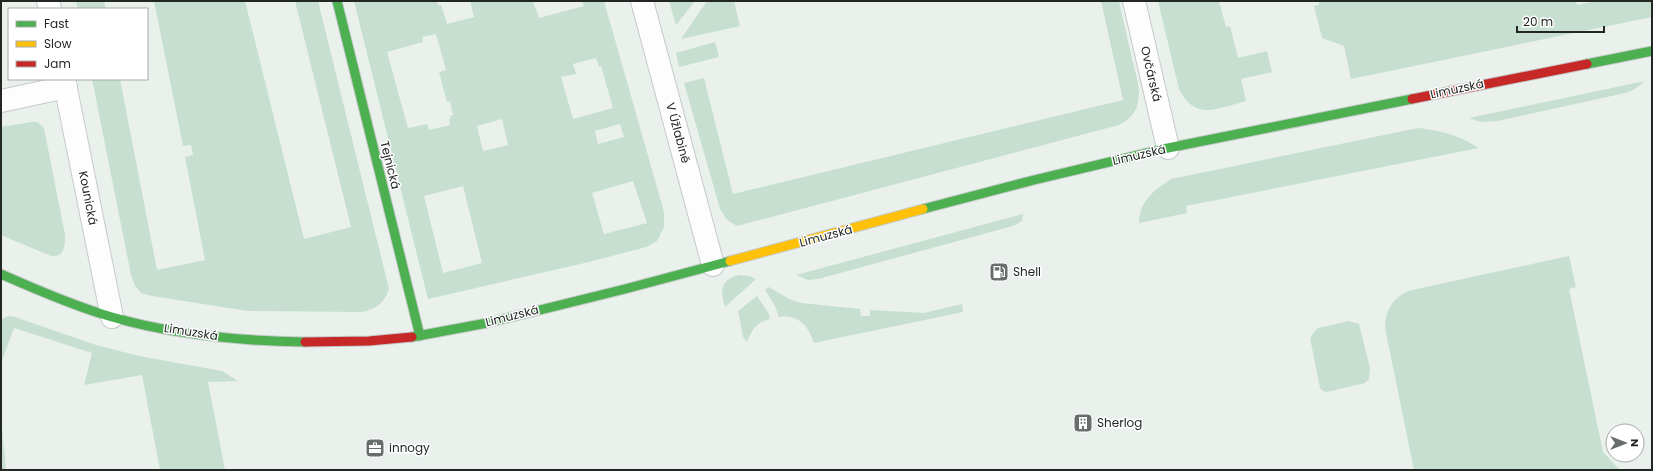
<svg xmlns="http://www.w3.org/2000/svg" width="1653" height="471" viewBox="0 0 1653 471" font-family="Poppins,sans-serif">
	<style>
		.green { fill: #c6dfd1; fill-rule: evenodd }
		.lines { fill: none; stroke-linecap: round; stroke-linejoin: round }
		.street-casing { stroke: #c5cac8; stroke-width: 24 }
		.fast-casing { stroke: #c5cac8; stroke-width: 11 }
		.slow-casing { stroke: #c5cac8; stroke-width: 11 }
		.jam-casing { stroke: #c5cac8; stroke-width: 11 }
		.street { stroke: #fcfdfc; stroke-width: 22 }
		.fast { stroke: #4caf50; stroke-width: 9 }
		.slow { stroke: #ffc107; stroke-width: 9 }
		.jam { stroke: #c62828; stroke-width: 9 }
		.labels { text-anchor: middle; stroke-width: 3; stroke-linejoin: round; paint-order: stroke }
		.street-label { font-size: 12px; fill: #222724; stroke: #fff }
		.poi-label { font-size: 12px; fill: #222724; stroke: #fff; text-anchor: start }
	</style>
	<rect width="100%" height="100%" fill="#eaf1ed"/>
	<g class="green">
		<path d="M 76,1 L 104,1 L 106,9 L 78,9 Z"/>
		<path d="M 154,1 L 245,1 L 304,239 L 351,227 L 295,1 L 318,1 L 389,289 C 384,303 377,309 362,312 L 248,311 L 152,296 L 141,293 L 135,286 L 131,275 L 92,79 L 120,79 L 157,270 L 205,260 L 185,157 L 193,155 L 191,145 L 183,146 Z"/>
		<path d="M 354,1 L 437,1 L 438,5 L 441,5 L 447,24 L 474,17 L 470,1 L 533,1 L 539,18 L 584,6 L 582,1 L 604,1 L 664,212 L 664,227 L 657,241 L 646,247 L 589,262 L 428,299 ZM 436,34 L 446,70 L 439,72 L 447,102 L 450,101 L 453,115 L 450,116 L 451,119 L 449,119 L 450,125 L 429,130 L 427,124 L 408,128 L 387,52 L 423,42 L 422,37 ZM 596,58 L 599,67 L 601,66 L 613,108 L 573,119 L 561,77 L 576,74 L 573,64 ZM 502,119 L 508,145 L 483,151 L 477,126 ZM 620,124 L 624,137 L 598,144 L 595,131 ZM 633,181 L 647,223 L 604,234 L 592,193 ZM 463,186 L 482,263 L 443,273 L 424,196 Z"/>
		<path d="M 669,1 L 695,1 L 676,25 Z"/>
		<path d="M 707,1 L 734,1 L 740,26 L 681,39 Z"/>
		<path d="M 1101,1 L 1119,1 C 1123,20 1128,40 1132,59 C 1135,72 1141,88 1138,102 C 1136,113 1129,120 1119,125 L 737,226 L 727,220 L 720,209 L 684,83 L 704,78 L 733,194 L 1123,100 Z"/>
		<path d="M 1158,1 L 1219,1 L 1226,27 L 1230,26 L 1238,58 L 1267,51 L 1272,72 L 1241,79 L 1246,101 C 1218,108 1195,122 1179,89 Z"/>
		<path d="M 1319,1 L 1576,1 L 1577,5 L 1596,1 L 1652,1 L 1652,17 L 1351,79 L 1344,46 L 1322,38 L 1314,6 L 1319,5 Z"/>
		<path d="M 715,42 L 719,57 L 679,67 L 676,53 Z"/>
		<path d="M 1645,81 L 1635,89 L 1625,93 L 1498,121 L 1481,122 L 1469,118 Z"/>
		<path d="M 31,122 L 37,122 L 44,128 L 65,235 C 65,246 65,257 51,256 L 1,235 L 1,127 Z"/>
		<path d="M 1418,128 C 1443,131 1458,135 1479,148 L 1186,206 L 1187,213 L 1139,223 C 1140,200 1153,191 1171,179 Z"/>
		<path d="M 1023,214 L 1022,221 L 1013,226 L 818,279 L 808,280 L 796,275 Z"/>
		<path d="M 1569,256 L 1576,287 L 1569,289 L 1603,452 L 1620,470 L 1414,470 L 1385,328 C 1385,310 1394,295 1412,290 Z"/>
		<path d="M 740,275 L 749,276 L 756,279 L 725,307 C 720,291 720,279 740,275 Z"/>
		<path d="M 769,287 L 789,299 L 801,303 L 860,309 L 861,316 L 870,316 L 870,310 L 924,313 L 962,304 L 963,312 L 814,343 C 808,325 798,314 779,317 L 775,306 L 765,290 Z"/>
		<path d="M 757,296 L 769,314 L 770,319 C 756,322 752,330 747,342 L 743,337 L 738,311 Z"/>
		<path d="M 9,316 L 15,317 L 96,345 L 139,356 L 222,371 L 238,381 L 208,382 L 225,470 L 160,470 L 142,375 L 84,385 L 92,353 L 14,328 L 1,363 L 1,319 Z"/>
		<path d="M 1349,321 L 1359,324 L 1370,368 L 1369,379 L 1365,383 L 1327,392 L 1323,391 L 1320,388 L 1310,338 L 1315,331 L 1318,328 Z"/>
		<path d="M 1,418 L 6,470 L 1,470 Z"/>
	</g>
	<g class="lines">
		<g class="street-casing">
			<g id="street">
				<path d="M 48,1 L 50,9"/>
				<path d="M 642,1 L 713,265"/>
				<path d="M 1134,1 L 1168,148"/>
				<path d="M 64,79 L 112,317"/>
				<path d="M 1,101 L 66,87"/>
			</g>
		</g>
		<g class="fast-casing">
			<g id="fast">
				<path d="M 337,1 L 420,336"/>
				<path d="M 1587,64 L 1652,51"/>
				<path d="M 923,209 L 1034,180 L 1168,148 L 1412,99"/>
				<path d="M 1,274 C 37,290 74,306 112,317 C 174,335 241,341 305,342"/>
				<path d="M 412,337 L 487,323 L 625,289 L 730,261"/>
			</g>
		</g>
		<g class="slow-casing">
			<path id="slow" d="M 730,261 L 923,209"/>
		</g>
		<g class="jam-casing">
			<g id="jam">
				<path d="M 1412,99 L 1587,64"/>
				<path d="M 305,342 L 369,341 L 412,337"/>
			</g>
		</g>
		<use href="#street" class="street"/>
		<use href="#fast" class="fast"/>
		<use href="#slow" class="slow"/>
		<use href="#jam" class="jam"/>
	</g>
	<defs>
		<g id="fuel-square" transform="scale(1)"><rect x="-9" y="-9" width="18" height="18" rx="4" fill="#686e6a" stroke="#fff"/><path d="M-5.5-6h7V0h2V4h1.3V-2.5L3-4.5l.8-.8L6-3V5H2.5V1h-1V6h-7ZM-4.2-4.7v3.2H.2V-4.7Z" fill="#fff"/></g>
		<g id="building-square" transform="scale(1)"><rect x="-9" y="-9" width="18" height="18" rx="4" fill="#686e6a" stroke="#fff"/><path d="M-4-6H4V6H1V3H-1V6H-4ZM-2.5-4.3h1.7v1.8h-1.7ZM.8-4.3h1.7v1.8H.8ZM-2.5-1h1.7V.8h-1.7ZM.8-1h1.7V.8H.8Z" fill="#fff"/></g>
		<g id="office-square" transform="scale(1)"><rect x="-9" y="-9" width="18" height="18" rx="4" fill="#686e6a" stroke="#fff"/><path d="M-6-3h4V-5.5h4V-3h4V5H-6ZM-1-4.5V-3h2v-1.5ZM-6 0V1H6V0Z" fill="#fff"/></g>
	</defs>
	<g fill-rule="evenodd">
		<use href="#fuel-square" x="999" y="272"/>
		<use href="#building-square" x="1083" y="423"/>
		<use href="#office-square" x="375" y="448"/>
	</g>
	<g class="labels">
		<g class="street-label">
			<text transform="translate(1151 74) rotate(77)" y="4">Ovčárská</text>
			<text transform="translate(1457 89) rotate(-12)" y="4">Limuzská</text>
			<text transform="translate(678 133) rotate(75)" y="4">V Úžlabině</text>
			<text transform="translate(1139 155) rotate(-13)" y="4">Limuzská</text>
			<text transform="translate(390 165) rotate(76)" y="4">Tejnická</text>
			<text transform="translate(88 198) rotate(79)" y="4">Kounická</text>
			<text transform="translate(826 236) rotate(-15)" y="4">Limuzská</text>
			<text transform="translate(512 316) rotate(-14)" y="4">Limuzská</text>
			<text transform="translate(191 332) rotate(9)" y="4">Limuzská</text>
		</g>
		<g class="poi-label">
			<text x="1013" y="276">Shell</text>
			<text x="1097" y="427">Sherlog</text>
			<text x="389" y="452">innogy</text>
		</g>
	</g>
	<rect width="1653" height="471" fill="none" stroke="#222724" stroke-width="4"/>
	<rect x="8" y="8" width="140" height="72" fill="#ffffff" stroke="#a7a9a7"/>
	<rect x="16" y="21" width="20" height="6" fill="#4caf50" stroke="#a7a9a7"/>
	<text x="44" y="28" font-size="12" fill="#222724">Fast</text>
	<rect x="16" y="41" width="20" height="6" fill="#ffc107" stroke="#a7a9a7"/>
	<text x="44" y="48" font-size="12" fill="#222724">Slow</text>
	<rect x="16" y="61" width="20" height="6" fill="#c62828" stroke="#a7a9a7"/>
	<text x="44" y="68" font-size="12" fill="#222724">Jam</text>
	<g transform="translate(1625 443) rotate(90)"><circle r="19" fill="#ffffff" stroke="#a7a9a7"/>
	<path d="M0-3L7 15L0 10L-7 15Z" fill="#686e6a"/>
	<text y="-6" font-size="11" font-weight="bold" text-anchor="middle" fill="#222724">N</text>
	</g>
	<path d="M1517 26v6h87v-6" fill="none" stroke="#222724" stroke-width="2"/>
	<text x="1523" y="26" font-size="12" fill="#222724" stroke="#ffffff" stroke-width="3" paint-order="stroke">20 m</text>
</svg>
